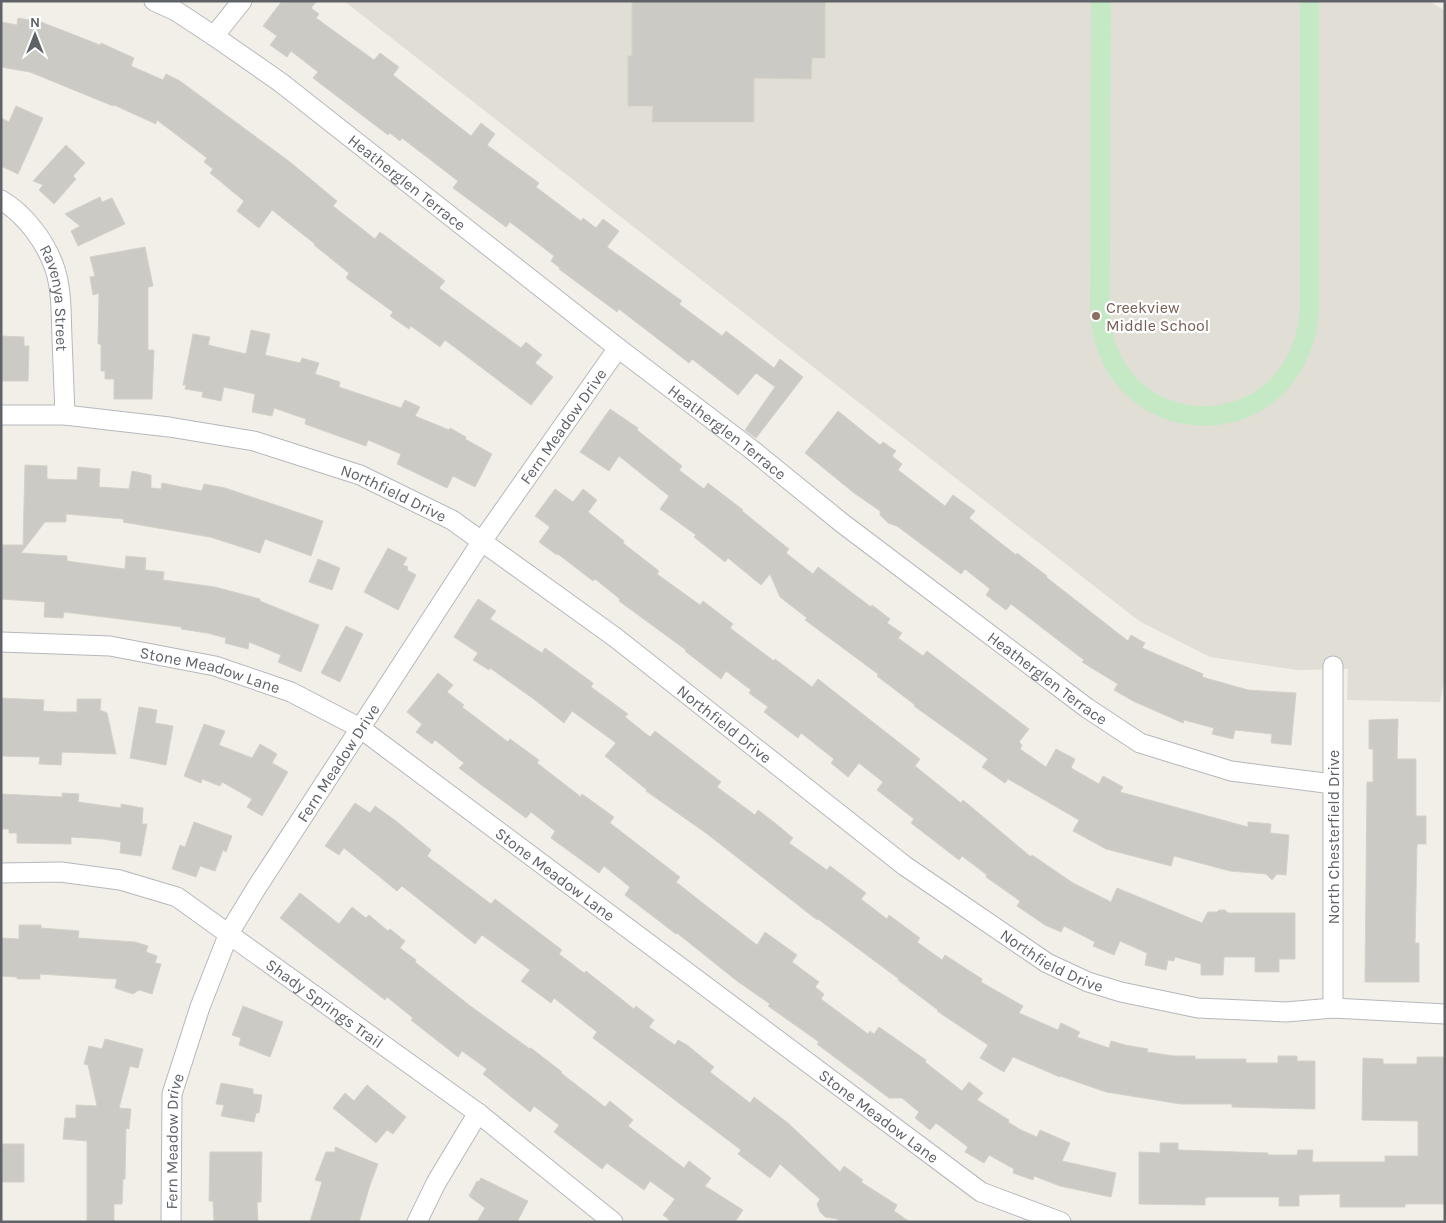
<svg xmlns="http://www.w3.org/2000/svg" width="1446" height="1223" viewBox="0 0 1446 1223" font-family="Karla,sans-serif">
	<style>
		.education { fill: #e1ded6 }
		.green { fill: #c5e8c5 }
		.building { fill: #cccac5; stroke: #d6d1c6 }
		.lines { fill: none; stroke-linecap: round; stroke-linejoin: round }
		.street-casing { stroke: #b5b8bc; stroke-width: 21 }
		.street { stroke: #fff; stroke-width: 19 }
		.education-dot { fill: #8d6e63; stroke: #fff; stroke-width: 2 }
		.labels { text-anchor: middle; stroke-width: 4.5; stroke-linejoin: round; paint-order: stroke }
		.street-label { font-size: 16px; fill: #5f6368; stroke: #fff }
		.education-label { font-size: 16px; fill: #785e54; stroke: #fff; text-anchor: start }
	</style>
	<rect width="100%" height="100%" fill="#f1efe8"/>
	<path class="education" d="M 344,1 L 1430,1 L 1445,11 L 1445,675 L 1440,702 L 1347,700 L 1348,669 L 1297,670 L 1210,657 L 1139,621 Z"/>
	<path class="green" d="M 1091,1 L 1111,1 L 1110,312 C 1117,436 1288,439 1300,312 L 1300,1 L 1319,1 L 1319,312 C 1305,466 1100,461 1090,312 Z"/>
	<g class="building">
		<path d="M 282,1 L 317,1 L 311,8 L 319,14 L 316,18 L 374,60 L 380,53 L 399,67 L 393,75 L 471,136 L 481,123 L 495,134 L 487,145 L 539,183 L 536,187 L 581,221 L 583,218 L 596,228 L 603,219 L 619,231 L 607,247 L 682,301 L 679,304 L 722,336 L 726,331 L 774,368 L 780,359 L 803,377 L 756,438 L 745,430 L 775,387 L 756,373 L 738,395 L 692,359 L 689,363 L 619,309 L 617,312 L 559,269 L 560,268 L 551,261 L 554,256 L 510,222 L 506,227 L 453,188 L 458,181 L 402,138 L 400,141 L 390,133 L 388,135 L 313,78 L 318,72 L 291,51 L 287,57 L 270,45 L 277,36 L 263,26 Z"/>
		<path d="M 632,1 L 825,1 L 825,58 L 812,58 L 811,79 L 754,78 L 754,122 L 652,122 L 653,106 L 628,106 L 628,56 L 632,56 Z"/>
		<path d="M 18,18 L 41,22 L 100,45 L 101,43 L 134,58 L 131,66 L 163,80 L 166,74 L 180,81 L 290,162 L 337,201 L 333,206 L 375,239 L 380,232 L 445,281 L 439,288 L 521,348 L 526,342 L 542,355 L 535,363 L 553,377 L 531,405 L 445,340 L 440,347 L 411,326 L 409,329 L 390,316 L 393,312 L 346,278 L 349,273 L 314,245 L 315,244 L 272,210 L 259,228 L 237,211 L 244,201 L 210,173 L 213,169 L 204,162 L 207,158 L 157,120 L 156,124 L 114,105 L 113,106 L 30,72 L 1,67 L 1,22 L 17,25 Z"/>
		<path d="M 16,106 L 43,118 L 18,174 L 1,166 L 1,118 L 9,122 Z"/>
		<path d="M 66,145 L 85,163 L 73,176 L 76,179 L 54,204 L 39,190 L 43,185 L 33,181 Z"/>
		<path d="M 100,197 L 102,202 L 112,198 L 125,224 L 78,246 L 71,231 L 80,226 L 65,214 Z"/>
		<path d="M 145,247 L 153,286 L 148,287 L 148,350 L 154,350 L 152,399 L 114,399 L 114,379 L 105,379 L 105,371 L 101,371 L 101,344 L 98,344 L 99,293 L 93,295 L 90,277 L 95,276 L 90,257 Z"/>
		<path d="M 251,330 L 270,334 L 265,355 L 300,363 L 302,358 L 319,363 L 315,374 L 340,382 L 339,387 L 401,408 L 405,400 L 420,407 L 415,416 L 449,430 L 450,428 L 466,437 L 465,439 L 492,454 L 475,487 L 453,476 L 447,488 L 397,464 L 401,454 L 368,440 L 366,446 L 305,424 L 306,419 L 274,408 L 272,416 L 252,412 L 255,394 L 224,387 L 221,401 L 202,397 L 203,392 L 185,389 L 186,385 L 183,385 L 193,334 L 210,337 L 208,345 L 246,354 Z"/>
		<path d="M 1,336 L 24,337 L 24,346 L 29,346 L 28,381 L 1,381 Z"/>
		<path d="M 610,409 L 638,428 L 637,430 L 682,466 L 679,470 L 704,489 L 708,483 L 743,510 L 742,511 L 789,549 L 786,553 L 813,574 L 818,567 L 871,607 L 872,605 L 890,619 L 887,623 L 902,633 L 898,638 L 923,656 L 927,651 L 1029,729 L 1019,742 L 1022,745 L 1020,749 L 1046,767 L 1056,749 L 1075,759 L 1071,768 L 1099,784 L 1103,776 L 1123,787 L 1120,792 L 1248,827 L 1248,822 L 1271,824 L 1270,833 L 1289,835 L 1286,875 L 1277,874 L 1272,880 L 1266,874 L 1230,871 L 1174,856 L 1171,866 L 1106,849 L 1073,831 L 1079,820 L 1008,779 L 1005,783 L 982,767 L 988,759 L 914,706 L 915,705 L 877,676 L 878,674 L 805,620 L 807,618 L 780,597 L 770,574 L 761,585 L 728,558 L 725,562 L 694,537 L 696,535 L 660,509 L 669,496 L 619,456 L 609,471 L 580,452 Z"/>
		<path d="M 838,411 L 880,445 L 883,442 L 896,451 L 892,456 L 902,464 L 898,470 L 945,506 L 953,495 L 975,511 L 969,518 L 1016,555 L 1017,553 L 1047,576 L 1046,577 L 1128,641 L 1131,635 L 1145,643 L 1142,648 L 1203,674 L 1202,677 L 1248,690 L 1296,693 L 1291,745 L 1271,743 L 1272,734 L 1235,730 L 1233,739 L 1212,734 L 1214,728 L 1184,720 L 1183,723 L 1133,701 L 1114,690 L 1118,684 L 1082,662 L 1084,660 L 1011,604 L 1006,610 L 986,595 L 990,589 L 965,569 L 961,574 L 897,526 L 888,523 L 880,515 L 880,511 L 854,493 L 805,453 Z"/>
		<path d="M 25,465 L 47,466 L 47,479 L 77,480 L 78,467 L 100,469 L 99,487 L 129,489 L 132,471 L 151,475 L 151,488 L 161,489 L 162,483 L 202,491 L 204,484 L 225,488 L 323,521 L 311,556 L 265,539 L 260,553 L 210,537 L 123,522 L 124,519 L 66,514 L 66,522 L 45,522 L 21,553 L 67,556 L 67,561 L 125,569 L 126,556 L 146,558 L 145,570 L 164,572 L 163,580 L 215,587 L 260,599 L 260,601 L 319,625 L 301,672 L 278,662 L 281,655 L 249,642 L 248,649 L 225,643 L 226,638 L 207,633 L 181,629 L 182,627 L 136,621 L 64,612 L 63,618 L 44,617 L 45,602 L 1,599 L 1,545 L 23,545 Z"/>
		<path d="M 555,489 L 573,502 L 583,489 L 597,500 L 588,512 L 624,541 L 623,543 L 659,571 L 657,574 L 700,605 L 703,601 L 733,624 L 730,628 L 774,661 L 775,659 L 812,687 L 818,679 L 920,759 L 915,766 L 961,803 L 963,800 L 1031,857 L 1032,855 L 1073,883 L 1111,902 L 1117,888 L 1202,923 L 1208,912 L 1217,912 L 1219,910 L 1225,910 L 1228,913 L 1295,913 L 1295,959 L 1279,959 L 1279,972 L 1255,972 L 1255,957 L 1224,957 L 1223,975 L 1201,975 L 1201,964 L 1175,957 L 1174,961 L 1168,960 L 1166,970 L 1145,965 L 1147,953 L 1120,941 L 1114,955 L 1093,946 L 1095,942 L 1064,926 L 1061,932 L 1045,925 L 1017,906 L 1020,901 L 986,877 L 987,875 L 962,856 L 959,860 L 911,823 L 914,819 L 877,790 L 883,782 L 859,763 L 848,777 L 831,763 L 834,759 L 801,733 L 798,738 L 764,712 L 768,707 L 749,693 L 751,690 L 726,671 L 721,679 L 685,651 L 686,650 L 619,601 L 620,599 L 595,579 L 593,581 L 558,554 L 557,555 L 539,542 L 550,527 L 535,516 Z"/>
		<path d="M 388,548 L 407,558 L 403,565 L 408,567 L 407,570 L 416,575 L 398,610 L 364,592 Z"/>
		<path d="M 318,559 L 340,568 L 332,590 L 309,582 Z"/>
		<path d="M 478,599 L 496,611 L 490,619 L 542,653 L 545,648 L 593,683 L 591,687 L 628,714 L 625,717 L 650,737 L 655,731 L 721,782 L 717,787 L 755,815 L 758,810 L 775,823 L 793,838 L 789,843 L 827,870 L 830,866 L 866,893 L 861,899 L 887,919 L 889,915 L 920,938 L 917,942 L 942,960 L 945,955 L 982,979 L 981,982 L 1023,1006 L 1019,1013 L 1058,1030 L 1061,1023 L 1080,1032 L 1077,1037 L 1109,1048 L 1111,1041 L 1125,1045 L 1148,1049 L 1147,1052 L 1174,1056 L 1195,1056 L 1195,1059 L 1246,1059 L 1246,1063 L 1278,1063 L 1278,1056 L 1297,1056 L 1297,1061 L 1315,1061 L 1315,1109 L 1232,1107 L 1232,1104 L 1181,1104 L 1106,1092 L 1060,1076 L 1060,1077 L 1013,1057 L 1004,1072 L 980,1058 L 988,1045 L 937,1011 L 938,1010 L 898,980 L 899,979 L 818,919 L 817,920 L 706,833 L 646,791 L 647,790 L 605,756 L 616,743 L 572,711 L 564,723 L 535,700 L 490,668 L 489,670 L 473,660 L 478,653 L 454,637 Z"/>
		<path d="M 346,626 L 363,634 L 340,682 L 321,673 Z"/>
		<path d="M 438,673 L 453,685 L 447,692 L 464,705 L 462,707 L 508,742 L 510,739 L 539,760 L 537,763 L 581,797 L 582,794 L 614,817 L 610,823 L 680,877 L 676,882 L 704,904 L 757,945 L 765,932 L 797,955 L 792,962 L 819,982 L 815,987 L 824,994 L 821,999 L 868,1034 L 870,1031 L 874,1034 L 879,1027 L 926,1060 L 925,1062 L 962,1091 L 969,1082 L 983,1093 L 977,1100 L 1009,1120 L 1008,1122 L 1021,1130 L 1037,1137 L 1040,1130 L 1070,1143 L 1062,1161 L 1116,1173 L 1111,1197 L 1060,1186 L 1034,1176 L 1033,1180 L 1013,1173 L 1014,1169 L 989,1155 L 984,1163 L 965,1152 L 968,1147 L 936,1123 L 930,1130 L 915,1118 L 919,1112 L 902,1098 L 889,1098 L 817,1044 L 819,1042 L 768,1006 L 770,1004 L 737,981 L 677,933 L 676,934 L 625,895 L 630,887 L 604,866 L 599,873 L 551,838 L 555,831 L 531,812 L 526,818 L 480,784 L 459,768 L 464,763 L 435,740 L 432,744 L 416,732 L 422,724 L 407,712 Z"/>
		<path d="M 1,698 L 44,700 L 43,711 L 59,712 L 77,712 L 77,699 L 101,699 L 100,710 L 107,713 L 116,754 L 62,752 L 61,765 L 39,764 L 40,757 L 1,756 Z"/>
		<path d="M 139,707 L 157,710 L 155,723 L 173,726 L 166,765 L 130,758 Z"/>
		<path d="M 1398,719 L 1397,759 L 1416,759 L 1416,816 L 1426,816 L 1426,844 L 1417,844 L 1415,943 L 1419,943 L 1419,982 L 1365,982 L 1367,782 L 1373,782 L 1373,749 L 1369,749 L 1369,720 Z"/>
		<path d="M 204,724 L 225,731 L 219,745 L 252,758 L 260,744 L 277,754 L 272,763 L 288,772 L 262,816 L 247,807 L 252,799 L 222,782 L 220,786 L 202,779 L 201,783 L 184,776 Z"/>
		<path d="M 62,793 L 79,794 L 78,802 L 121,808 L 121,804 L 143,808 L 142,824 L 147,824 L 141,856 L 120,853 L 121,842 L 103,839 L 71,837 L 71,844 L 17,843 L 17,833 L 9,833 L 9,829 L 1,829 L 1,794 L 62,797 Z"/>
		<path d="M 355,803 L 370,813 L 375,806 L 396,821 L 431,850 L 427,856 L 491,904 L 495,899 L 562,950 L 559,954 L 584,973 L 586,971 L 634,1009 L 636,1006 L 654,1020 L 649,1027 L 675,1045 L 678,1040 L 687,1045 L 714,1067 L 710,1072 L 750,1103 L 754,1097 L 788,1123 L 840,1172 L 844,1166 L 863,1180 L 861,1182 L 897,1205 L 894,1211 L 910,1222 L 841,1222 L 837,1219 L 825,1217 L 820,1212 L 817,1204 L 820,1199 L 780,1164 L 770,1178 L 738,1154 L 741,1150 L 593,1038 L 597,1032 L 554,998 L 551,1003 L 521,981 L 530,970 L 482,935 L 475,944 L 402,886 L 397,891 L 344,848 L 339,855 L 325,846 Z"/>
		<path d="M 194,822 L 232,836 L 226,852 L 223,850 L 215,871 L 200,866 L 196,877 L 172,869 L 180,845 L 185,847 Z"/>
		<path d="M 300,893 L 339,924 L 352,907 L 366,918 L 369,915 L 388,931 L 390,929 L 405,941 L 400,948 L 416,960 L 415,962 L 469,1005 L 530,1049 L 531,1048 L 562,1072 L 561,1073 L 605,1107 L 610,1101 L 633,1120 L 628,1126 L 684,1168 L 689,1161 L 711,1178 L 705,1186 L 743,1210 L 735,1222 L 672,1222 L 663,1215 L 675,1199 L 650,1181 L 644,1190 L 607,1163 L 602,1169 L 554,1132 L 559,1125 L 534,1106 L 530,1112 L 483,1074 L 487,1069 L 462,1051 L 458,1057 L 411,1020 L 413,1018 L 387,997 L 385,1000 L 280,918 Z"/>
		<path d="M 19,925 L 41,925 L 41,928 L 79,931 L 78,938 L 135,942 L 148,946 L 146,952 L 157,956 L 155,963 L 161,964 L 152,994 L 139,990 L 133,994 L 115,988 L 117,979 L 40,974 L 40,979 L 17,979 L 17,977 L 1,976 L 1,938 L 19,939 Z"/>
		<path d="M 243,1006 L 283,1022 L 270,1057 L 239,1045 L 241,1038 L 232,1035 Z"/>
		<path d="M 105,1039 L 143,1049 L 138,1068 L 130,1066 L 119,1108 L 131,1109 L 129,1129 L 126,1128 L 125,1179 L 123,1179 L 122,1204 L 114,1204 L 114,1222 L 87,1222 L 87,1141 L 63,1139 L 65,1118 L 76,1118 L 76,1105 L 97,1106 L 88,1065 L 84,1064 L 89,1046 L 102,1049 Z"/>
		<path d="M 1417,1057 L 1445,1057 L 1445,1204 L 1405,1204 L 1405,1207 L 1340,1207 L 1340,1194 L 1299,1195 L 1299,1206 L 1279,1206 L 1279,1197 L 1209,1197 L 1205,1198 L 1205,1205 L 1139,1204 L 1139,1152 L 1160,1153 L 1160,1143 L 1178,1143 L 1178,1150 L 1268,1153 L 1268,1155 L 1297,1155 L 1298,1150 L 1313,1150 L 1312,1162 L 1385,1162 L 1385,1156 L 1418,1156 L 1418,1121 L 1362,1120 L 1363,1058 L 1383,1059 L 1383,1064 L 1417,1064 Z"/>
		<path d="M 221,1083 L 253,1089 L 253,1094 L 262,1095 L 259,1113 L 256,1113 L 254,1122 L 221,1116 L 224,1105 L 216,1104 Z"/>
		<path d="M 367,1085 L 406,1117 L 393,1134 L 387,1130 L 376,1143 L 333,1108 L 345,1093 L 354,1101 Z"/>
		<rect x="1" y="1144" width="23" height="38"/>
		<path d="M 335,1147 L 378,1164 L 370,1185 L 359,1222 L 310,1222 L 322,1182 L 315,1180 L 326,1152 L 335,1152 Z"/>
		<path d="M 210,1152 L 262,1152 L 261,1202 L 257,1202 L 258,1222 L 214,1222 L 213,1201 L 209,1201 Z"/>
		<path d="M 481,1178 L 528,1201 L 517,1222 L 477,1222 L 485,1208 L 469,1196 L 477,1181 L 479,1182 Z"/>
	</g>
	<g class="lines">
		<g class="street-casing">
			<g id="street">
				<path id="s1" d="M 154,1 L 176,11 L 214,36 L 280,82 L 618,348 L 751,449 L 842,523 L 1087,708 L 1140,743 L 1231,771 L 1333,784"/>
				<path d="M 214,36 L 242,1"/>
				<path id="s2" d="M 1,200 C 25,214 46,242 55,269 C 62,291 61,315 62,338 C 63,363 64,389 65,415"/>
				<path id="s3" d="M 1,415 L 65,415 L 169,427 L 254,441 L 360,475 L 452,520 L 616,638 L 905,866 L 1047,963 L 1088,982 L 1121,992 L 1198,1008 L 1286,1012 L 1333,1008 L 1445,1014"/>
				<path id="s4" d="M 1,642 L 110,646 L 215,666 L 291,692 L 360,728 L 981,1192 L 1061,1222"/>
				<path d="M 1333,666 L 1333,1008"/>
				<path id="s5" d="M 1,873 L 61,872 L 120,880 L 177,897 L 478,1113 L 613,1222"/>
				<path id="s6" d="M 171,1222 L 172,1094 L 200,1007 L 229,933 L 257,887 L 482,541 L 618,348"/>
				<path d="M 417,1222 L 436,1183 L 478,1113"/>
			</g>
		</g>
		<use href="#street" class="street"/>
	</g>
	<circle class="education-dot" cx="1096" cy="316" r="5"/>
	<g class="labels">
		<g class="street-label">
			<text dy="6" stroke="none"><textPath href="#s1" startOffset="312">Heatherglen Terrace</textPath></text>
			<text dy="6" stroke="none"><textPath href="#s2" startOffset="118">Ravenya Street</textPath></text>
			<text dy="6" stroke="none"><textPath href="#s6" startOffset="906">Fern Meadow Drive</textPath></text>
			<text dy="6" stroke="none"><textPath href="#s1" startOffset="718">Heatherglen Terrace</textPath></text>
			<text dy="6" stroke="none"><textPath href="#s3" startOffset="404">Northfield Drive</textPath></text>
			<text dy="6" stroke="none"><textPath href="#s4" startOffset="212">Stone Meadow Lane</textPath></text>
			<text dy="6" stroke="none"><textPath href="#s1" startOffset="1122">Heatherglen Terrace</textPath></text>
			<text dy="6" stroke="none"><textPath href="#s3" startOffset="809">Northfield Drive</textPath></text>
			<text dy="6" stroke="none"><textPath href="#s6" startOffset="501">Fern Meadow Drive</textPath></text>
			<text transform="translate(1333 837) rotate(-90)" y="6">North Chesterfield Drive</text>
			<text dy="6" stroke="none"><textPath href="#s4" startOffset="618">Stone Meadow Lane</textPath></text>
			<text dy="6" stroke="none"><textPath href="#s3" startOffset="1214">Northfield Drive</textPath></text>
			<text dy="6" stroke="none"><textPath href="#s5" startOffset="361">Shady Springs Trail</textPath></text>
			<text dy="6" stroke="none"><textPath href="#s4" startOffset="1022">Stone Meadow Lane</textPath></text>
			<text dy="6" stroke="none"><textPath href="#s6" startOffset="81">Fern Meadow Drive</textPath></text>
		</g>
		<g class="education-label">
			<text x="1106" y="313">Creekview<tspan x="1106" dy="18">Middle School</tspan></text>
		</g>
	</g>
	<rect width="1446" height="1223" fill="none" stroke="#5f6368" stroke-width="5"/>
	<g transform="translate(35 35)" stroke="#ffffff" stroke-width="4" paint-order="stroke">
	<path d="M0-4L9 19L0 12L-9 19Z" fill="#5f6368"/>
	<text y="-8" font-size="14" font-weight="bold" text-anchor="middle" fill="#5f6368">N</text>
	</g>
</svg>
